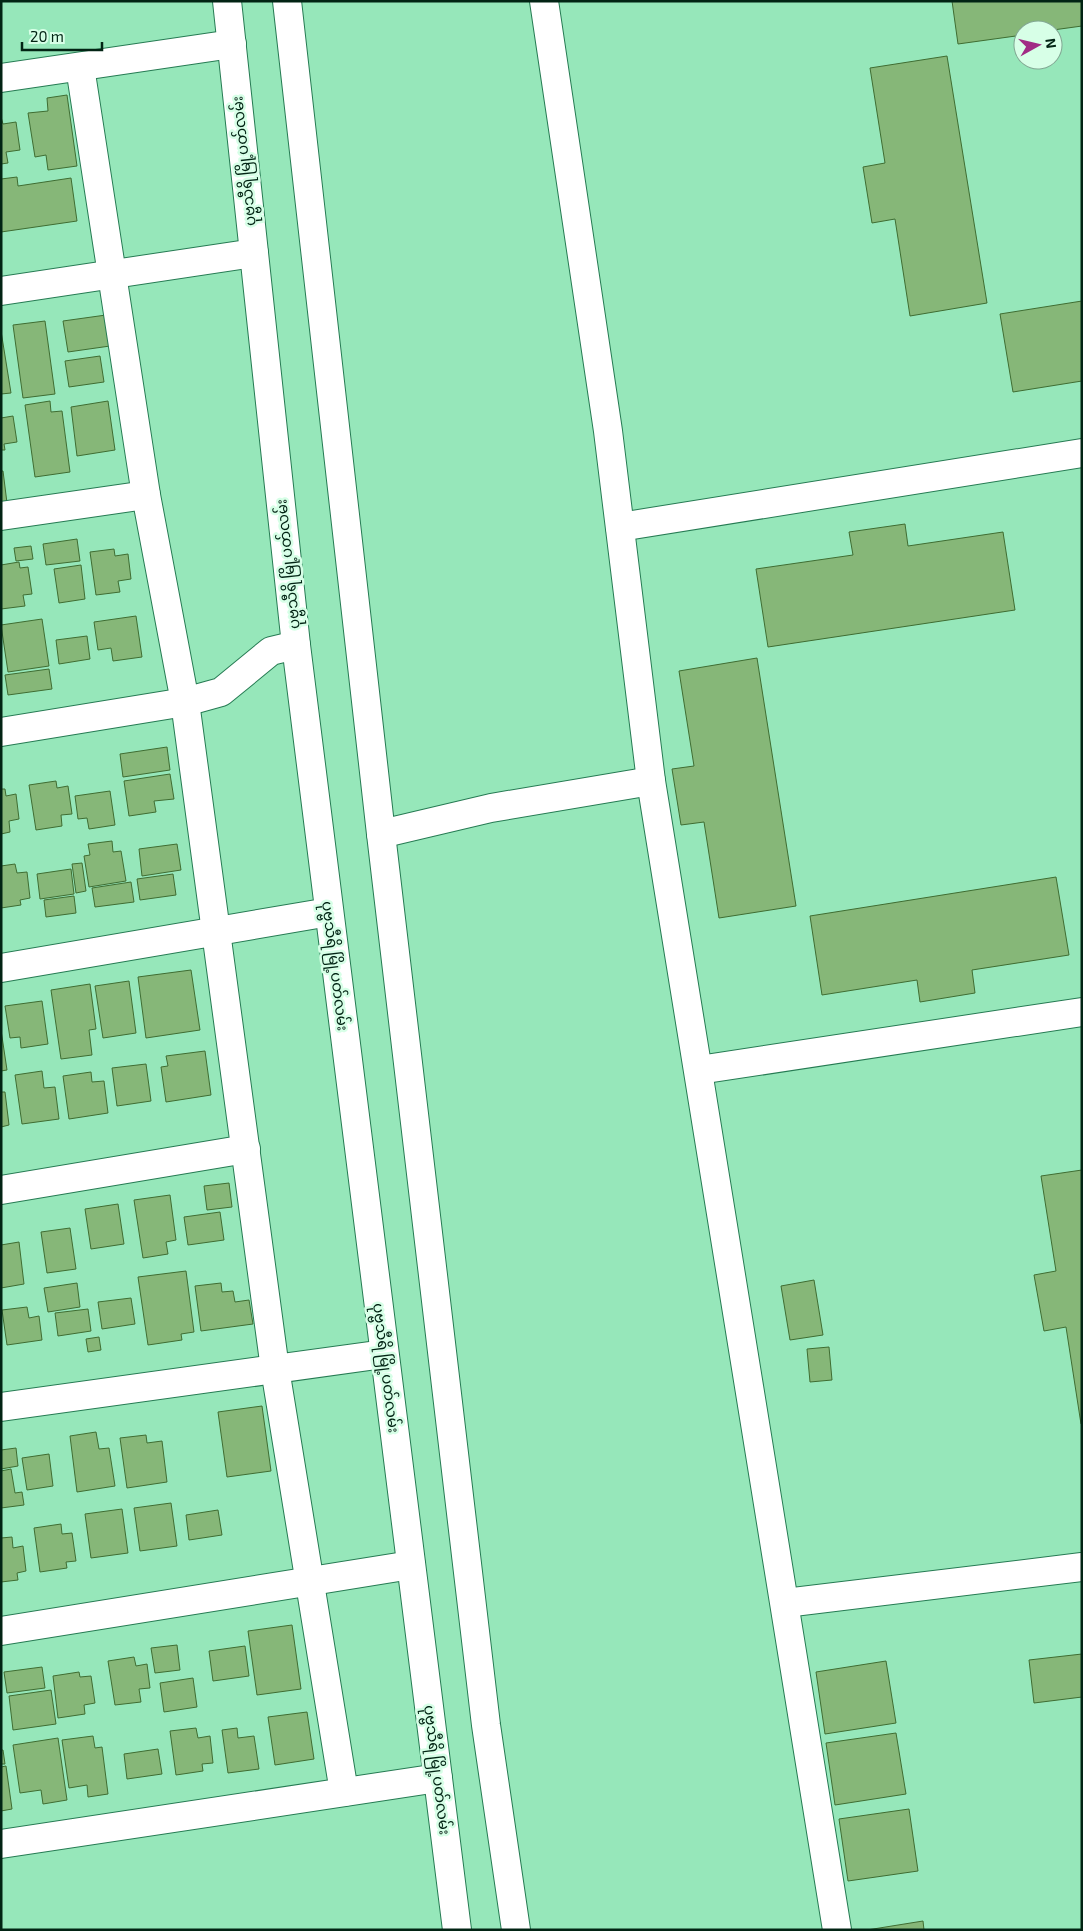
<svg xmlns="http://www.w3.org/2000/svg" width="1083" height="1931" viewBox="0 0 1083 1931" font-family="'Exo 2','Noto Sans Myanmar',sans-serif">
	<style>
		.building { fill: #86b778; stroke: #3f6d32 }
		.lines { fill: none; stroke-linecap: round; stroke-linejoin: round }
		.minor-casing { stroke: #267b53; stroke-width: 30 }
		.major-casing { stroke: #267b53; stroke-width: 30 }
		.minor { stroke: #fff; stroke-width: 28 }
		.major { stroke: #fff; stroke-width: 28 }
		.labels { text-anchor: middle; stroke-width: 5; stroke-linejoin: round; paint-order: stroke }
		.street-label { font-size: 15px; fill: #022414; stroke: #d7ffe7 }
	</style>
	<rect width="100%" height="100%" fill="#96e7ba"/>
	<g class="building">
		<path d="M 952,1 L 1082,1 L 1082,26 L 1053,30 L 1023,30 L 1023,35 L 958,44 Z"/>
		<path d="M 947,56 L 987,303 L 910,316 L 895,219 L 872,223 L 863,167 L 885,163 L 870,68 Z"/>
		<path d="M 67,95 L 77,166 L 48,170 L 46,155 L 35,157 L 28,113 L 48,111 L 47,98 Z"/>
		<path d="M 1,117 L 3,124 L 16,122 L 20,150 L 6,152 L 8,163 L 1,164 Z"/>
		<path d="M 17,177 L 18,186 L 71,178 L 77,221 L 1,232 L 1,179 Z"/>
		<path d="M 1082,301 L 1082,381 L 1013,392 L 1000,314 Z"/>
		<path d="M 106,315 L 110,346 L 68,352 L 63,321 Z"/>
		<path d="M 45,321 L 55,394 L 23,398 L 13,325 Z"/>
		<path d="M 1,331 L 11,393 L 1,394 Z"/>
		<path d="M 100,356 L 104,382 L 69,387 L 65,361 Z"/>
		<path d="M 50,401 L 51,412 L 62,411 L 70,472 L 35,477 L 25,405 Z"/>
		<path d="M 108,401 L 115,450 L 77,456 L 71,407 Z"/>
		<path d="M 13,416 L 17,442 L 4,444 L 5,450 L 1,450 L 1,418 Z"/>
		<path d="M 1,471 L 3,471 L 7,503 L 1,504 Z"/>
		<path d="M 905,524 L 908,546 L 1003,532 L 1015,610 L 768,647 L 756,569 L 853,555 L 849,532 Z"/>
		<path d="M 77,539 L 80,561 L 46,565 L 43,544 Z"/>
		<path d="M 31,546 L 33,559 L 16,561 L 14,548 Z"/>
		<path d="M 114,549 L 115,556 L 128,554 L 131,579 L 118,581 L 120,592 L 96,595 L 90,552 Z"/>
		<path d="M 19,562 L 20,568 L 28,567 L 32,594 L 23,595 L 25,606 L 1,609 L 1,565 Z"/>
		<path d="M 81,565 L 85,599 L 59,603 L 54,569 Z"/>
		<path d="M 136,616 L 142,657 L 113,661 L 111,648 L 98,650 L 94,622 Z"/>
		<path d="M 42,619 L 49,666 L 8,672 L 1,625 Z"/>
		<path d="M 87,636 L 90,659 L 59,664 L 56,640 Z"/>
		<path d="M 757,658 L 796,906 L 719,918 L 704,822 L 681,825 L 672,769 L 694,766 L 679,671 Z"/>
		<path d="M 49,669 L 52,689 L 8,695 L 5,675 Z"/>
		<path d="M 167,747 L 170,770 L 123,777 L 120,754 Z"/>
		<path d="M 170,774 L 174,799 L 154,801 L 156,812 L 129,816 L 124,781 Z"/>
		<path d="M 56,781 L 57,788 L 68,786 L 72,814 L 61,815 L 62,826 L 36,830 L 29,785 Z"/>
		<path d="M 1,789 L 5,789 L 6,796 L 16,794 L 19,819 L 9,821 L 10,832 L 1,834 Z"/>
		<path d="M 110,791 L 115,825 L 89,829 L 87,818 L 78,819 L 75,796 Z"/>
		<path d="M 112,841 L 113,852 L 121,851 L 126,881 L 89,887 L 84,856 L 90,855 L 88,844 Z"/>
		<path d="M 177,844 L 181,870 L 142,876 L 139,849 Z"/>
		<path d="M 82,863 L 86,891 L 76,893 L 72,864 Z"/>
		<path d="M 15,864 L 17,873 L 27,872 L 30,898 L 20,900 L 21,905 L 1,908 L 1,866 Z"/>
		<path d="M 71,869 L 74,894 L 40,899 L 37,874 Z"/>
		<path d="M 173,874 L 176,895 L 140,900 L 137,879 Z"/>
		<path d="M 1056,877 L 1069,955 L 972,970 L 975,993 L 920,1002 L 917,980 L 822,995 L 810,916 Z"/>
		<path d="M 131,882 L 134,902 L 95,907 L 92,888 Z"/>
		<path d="M 74,896 L 76,913 L 46,917 L 44,900 Z"/>
		<path d="M 191,970 L 200,1030 L 146,1038 L 138,977 Z"/>
		<path d="M 129,981 L 136,1033 L 103,1038 L 95,986 Z"/>
		<path d="M 90,984 L 96,1029 L 89,1030 L 92,1055 L 61,1059 L 51,990 Z"/>
		<path d="M 42,1001 L 48,1044 L 21,1048 L 20,1037 L 10,1038 L 5,1006 Z"/>
		<path d="M 1,1030 L 7,1070 L 1,1071 Z"/>
		<path d="M 205,1051 L 211,1095 L 166,1102 L 161,1067 L 168,1066 L 166,1056 Z"/>
		<path d="M 146,1064 L 151,1101 L 117,1106 L 112,1068 Z"/>
		<path d="M 42,1071 L 44,1088 L 55,1087 L 59,1119 L 22,1124 L 15,1075 Z"/>
		<path d="M 91,1072 L 92,1082 L 104,1081 L 108,1113 L 69,1119 L 63,1076 Z"/>
		<path d="M 1,1092 L 5,1092 L 9,1125 L 1,1127 Z"/>
		<path d="M 1082,1170 L 1082,1424 L 1081,1424 L 1066,1327 L 1044,1331 L 1034,1275 L 1056,1271 L 1041,1176 Z"/>
		<path d="M 229,1183 L 232,1207 L 207,1210 L 204,1186 Z"/>
		<path d="M 170,1195 L 176,1240 L 166,1242 L 168,1254 L 143,1258 L 134,1200 Z"/>
		<path d="M 118,1204 L 124,1244 L 91,1249 L 85,1209 Z"/>
		<path d="M 220,1212 L 224,1240 L 188,1245 L 184,1217 Z"/>
		<path d="M 70,1228 L 76,1269 L 47,1273 L 41,1232 Z"/>
		<path d="M 19,1242 L 24,1284 L 1,1288 L 1,1245 Z"/>
		<path d="M 186,1271 L 194,1332 L 181,1334 L 182,1340 L 148,1345 L 138,1277 Z"/>
		<path d="M 814,1280 L 823,1335 L 790,1340 L 781,1286 Z"/>
		<path d="M 77,1283 L 80,1307 L 48,1312 L 44,1288 Z"/>
		<path d="M 221,1283 L 222,1292 L 233,1291 L 235,1302 L 249,1300 L 253,1324 L 201,1331 L 195,1286 Z"/>
		<path d="M 131,1298 L 135,1324 L 102,1329 L 98,1302 Z"/>
		<path d="M 27,1307 L 29,1318 L 39,1316 L 42,1340 L 7,1345 L 2,1310 Z"/>
		<path d="M 88,1309 L 91,1331 L 58,1336 L 55,1313 Z"/>
		<path d="M 99,1337 L 101,1350 L 88,1352 L 86,1339 Z"/>
		<path d="M 829,1347 L 832,1380 L 810,1382 L 807,1349 Z"/>
		<path d="M 262,1406 L 271,1471 L 227,1477 L 218,1412 Z"/>
		<path d="M 96,1432 L 99,1449 L 109,1448 L 115,1486 L 77,1492 L 70,1436 Z"/>
		<path d="M 146,1435 L 147,1443 L 162,1441 L 167,1482 L 127,1488 L 120,1438 Z"/>
		<path d="M 16,1448 L 18,1466 L 1,1469 L 1,1450 Z"/>
		<path d="M 49,1454 L 53,1486 L 27,1490 L 22,1458 Z"/>
		<path d="M 11,1469 L 15,1493 L 22,1492 L 24,1505 L 1,1508 L 1,1471 Z"/>
		<path d="M 171,1503 L 177,1546 L 140,1551 L 134,1508 Z"/>
		<path d="M 122,1509 L 128,1553 L 91,1558 L 85,1514 Z"/>
		<path d="M 218,1510 L 222,1535 L 189,1540 L 186,1515 Z"/>
		<path d="M 61,1524 L 62,1534 L 72,1533 L 76,1561 L 66,1562 L 67,1568 L 40,1572 L 34,1528 Z"/>
		<path d="M 12,1537 L 13,1548 L 23,1546 L 26,1571 L 17,1573 L 18,1580 L 1,1582 L 1,1538 Z"/>
		<path d="M 292,1625 L 301,1689 L 257,1695 L 248,1631 Z"/>
		<path d="M 177,1645 L 180,1670 L 155,1673 L 151,1648 Z"/>
		<path d="M 245,1646 L 249,1676 L 213,1681 L 209,1651 Z"/>
		<path d="M 1082,1654 L 1082,1697 L 1034,1703 L 1029,1660 Z"/>
		<path d="M 134,1657 L 136,1666 L 147,1664 L 150,1688 L 139,1689 L 141,1702 L 115,1705 L 108,1661 Z"/>
		<path d="M 886,1661 L 896,1723 L 825,1734 L 816,1672 Z"/>
		<path d="M 42,1667 L 45,1688 L 7,1693 L 4,1672 Z"/>
		<path d="M 79,1672 L 80,1677 L 91,1676 L 95,1703 L 84,1705 L 85,1714 L 58,1718 L 53,1676 Z"/>
		<path d="M 193,1678 L 197,1707 L 164,1712 L 160,1683 Z"/>
		<path d="M 51,1690 L 56,1724 L 13,1730 L 9,1696 Z"/>
		<path d="M 307,1712 L 314,1759 L 275,1765 L 268,1717 Z"/>
		<path d="M 196,1728 L 198,1738 L 210,1736 L 213,1763 L 202,1764 L 203,1771 L 176,1775 L 170,1731 Z"/>
		<path d="M 237,1728 L 238,1738 L 254,1736 L 259,1769 L 228,1773 L 222,1730 Z"/>
		<path d="M 896,1733 L 906,1794 L 835,1805 L 826,1743 Z"/>
		<path d="M 93,1736 L 95,1748 L 102,1747 L 108,1794 L 88,1797 L 87,1785 L 69,1788 L 62,1740 Z"/>
		<path d="M 58,1738 L 67,1800 L 43,1804 L 41,1790 L 20,1793 L 13,1745 Z"/>
		<path d="M 158,1749 L 162,1774 L 127,1779 L 124,1754 Z"/>
		<path d="M 1,1750 L 3,1750 L 5,1764 L 1,1764 Z"/>
		<path d="M 6,1766 L 12,1809 L 1,1811 L 1,1767 Z"/>
		<path d="M 909,1809 L 918,1871 L 848,1881 L 839,1819 Z"/>
		<path d="M 923,1921 L 924,1930 L 867,1930 Z"/>
	</g>
	<g class="lines">
		<g class="minor-casing">
			<g id="minor">
				<path d="M 544,1 L 608,431 L 651,781 L 837,1930"/>
				<path d="M 80,67 L 146,495 L 185,702 L 275,1369 L 344,1792"/>
				<path d="M 1,78 L 232,44"/>
				<path d="M 1,291 L 254,253"/>
				<path d="M 1,516 L 146,495"/>
				<path d="M 620,527 L 1082,453"/>
				<path d="M 1,732 L 185,702 L 221,692 L 271,651 L 296,645"/>
				<path d="M 381,834 L 491,808 L 651,781"/>
				<path d="M 1,968 L 329,912"/>
				<path d="M 699,1070 L 1082,1012"/>
				<path d="M 1,1190 L 246,1149"/>
				<path d="M 1,1407 L 384,1354"/>
				<path d="M 785,1603 L 1082,1567"/>
				<path d="M 1,1631 L 411,1565"/>
				<path d="M 1,1844 L 438,1778"/>
			</g>
		</g>
		<g class="major-casing">
			<g id="major">
				<path d="M 227,1 L 296,645 L 457,1930"/>
				<path d="M 287,1 L 381,834 L 486,1725 L 516,1930"/>
			</g>
		</g>
		<use href="#minor" class="minor"/>
		<use href="#major" class="major"/>
	</g>
	<g class="labels">
		<g class="street-label">
			<text transform="translate(244 161) rotate(-96)" y="5">ပုဗ္ဗသီရိ မြို့ပတ်လမ်း</text>
			<text transform="translate(288 564) rotate(-96)" y="5">ပုဗ္ဗသီရိ မြို့ပတ်လမ်း</text>
			<text transform="translate(335 966) rotate(83)" y="5">ပုဗ္ဗသီရိ မြို့ပတ်လမ်း</text>
			<text transform="translate(386 1368) rotate(83)" y="5">ပုဗ္ဗသီရိ မြို့ပတ်လမ်း</text>
			<text transform="translate(437 1770) rotate(83)" y="5">ပုဗ္ဗသီရိ မြို့ပတ်လမ်း</text>
		</g>
	</g>
	<rect width="1083" height="1931" fill="none" stroke="#022414" stroke-width="5"/>
	<g transform="translate(1038 45) rotate(82)"><circle r="24" fill="#d7ffe7" stroke="#82a793"/>
	<path d="M0-4L9 19L0 12L-9 19Z" fill="#a12b85"/>
	<text y="-8" font-size="14" font-weight="bold" text-anchor="middle" fill="#022414">N</text>
	</g>
	<path d="M22 42v8h80v-8" fill="none" stroke="#022414" stroke-width="2.5"/>
	<text x="30" y="42" font-size="15" fill="#022414" stroke="#d7ffe7" stroke-width="4" paint-order="stroke">20 m</text>
</svg>
